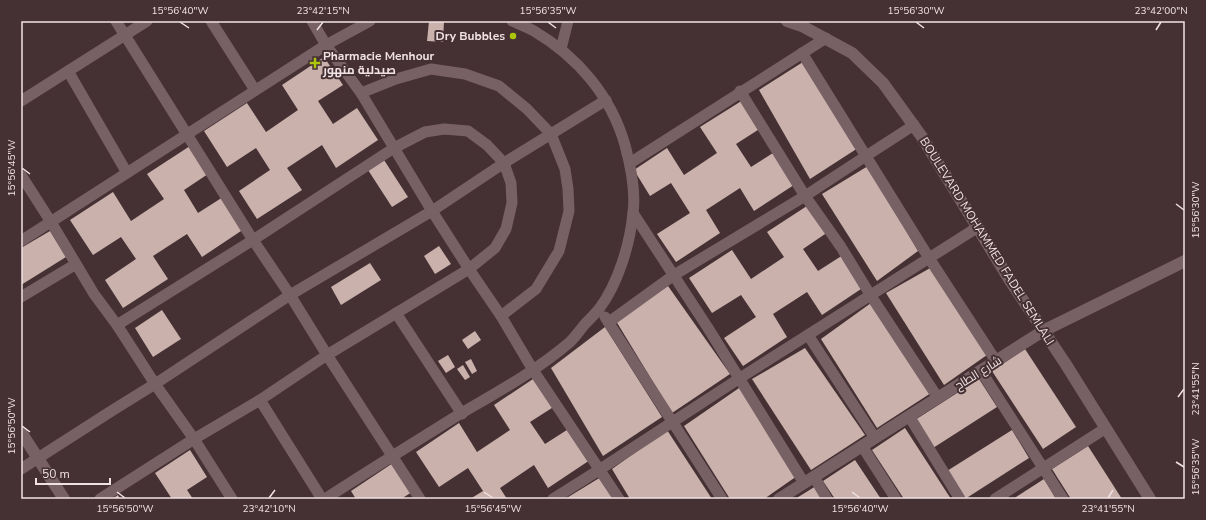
<svg xmlns="http://www.w3.org/2000/svg" width="1206" height="520" viewBox="0 0 1206 520" font-family="'Nunito Sans',Cairo,sans-serif">
	<style>
		.building { fill: #cab1ac }
		.lines { fill: none; stroke-linecap: round; stroke-linejoin: round }
		.street { stroke: #786164; stroke-width: 11 }
		.secondary { stroke: #786164; stroke-width: 12 }
		.ticks { fill: none; stroke: #f0e2e4; stroke-width: 1.5 }
		.poi-dot { fill: #adc60d; stroke: #453134; stroke-width: 1.5 }
		.labels { text-anchor: middle; stroke-width: 4; stroke-linejoin: round; paint-order: stroke }
		.poi-label { font-size: 12px; font-weight: bold; fill: #f0e2e4; stroke: #453134; text-anchor: end }
		.street-label { font-size: 12px; fill: #f0e2e4; stroke: #453134 }
		.neatline { fill: none; stroke: #f0e2e4; stroke-width: 1.5 }
		.ticks-label { font-size: 10px; text-anchor: middle; fill: #f0e2e4 }
	</style>
	<rect width="100%" height="100%" fill="#453134"/>
	<g class="building">
		<path d="M 429,21 L 444,21 L 443,42 L 427,41 Z"/>
		<path d="M 324,57 L 343,85 L 318,101 L 333,124 L 357,108 L 378,140 L 336,168 L 322,145 L 287,168 L 302,190 L 257,219 L 239,191 L 270,170 L 256,148 L 227,167 L 204,131 L 247,103 L 266,132 L 298,110 L 282,85 Z"/>
		<path d="M 803,62 L 858,148 L 810,179 L 759,90 Z"/>
		<path d="M 743,100 L 761,128 L 736,144 L 751,167 L 776,151 L 797,183 L 754,211 L 740,188 L 706,210 L 720,233 L 676,262 L 657,234 L 690,213 L 671,183 L 650,196 L 634,170 L 667,148 L 684,175 L 717,153 L 700,127 Z"/>
		<path d="M 190,146 L 208,174 L 184,190 L 198,213 L 223,197 L 244,229 L 202,257 L 187,234 L 153,256 L 168,279 L 123,308 L 105,280 L 136,259 L 121,237 L 93,255 L 70,220 L 113,192 L 131,221 L 164,199 L 147,174 Z"/>
		<path d="M 384,160 L 408,197 L 392,207 L 368,170 Z"/>
		<path d="M 868,166 L 918,251 L 877,281 L 822,194 Z"/>
		<path d="M 810,204 L 828,232 L 803,249 L 818,271 L 843,255 L 864,287 L 822,315 L 807,292 L 773,314 L 787,337 L 743,366 L 724,338 L 756,317 L 741,295 L 712,313 L 689,278 L 732,250 L 751,279 L 784,257 L 767,232 Z"/>
		<path d="M 50,231 L 66,257 L 21,285 L 21,248 Z"/>
		<path d="M 439,246 L 451,264 L 435,274 L 424,256 Z"/>
		<path d="M 370,263 L 381,280 L 341,305 L 331,287 Z"/>
		<path d="M 932,267 L 987,355 L 944,385 L 886,293 Z"/>
		<path d="M 668,286 L 730,374 L 672,413 L 616,321 Z"/>
		<path d="M 871,303 L 931,393 L 877,428 L 821,339 Z"/>
		<path d="M 162,310 L 181,339 L 153,357 L 135,328 Z"/>
		<path d="M 605,327 L 662,417 L 603,456 L 551,368 Z"/>
		<path d="M 475,331 L 481,340 L 468,349 L 462,340 Z"/>
		<path d="M 805,348 L 865,435 L 811,470 L 752,379 Z"/>
		<path d="M 1025,349 L 1076,427 L 1043,449 L 992,371 Z"/>
		<path d="M 448,355 L 455,367 L 446,373 L 438,361 Z"/>
		<path d="M 471,359 L 477,371 L 472,374 L 465,362 Z"/>
		<path d="M 463,365 L 470,377 L 465,380 L 457,369 Z"/>
		<path d="M 536,377 L 555,406 L 530,422 L 545,444 L 570,428 L 590,460 L 548,488 L 534,465 L 500,488 L 507,499 L 470,499 L 483,491 L 468,468 L 439,487 L 416,452 L 459,423 L 477,452 L 510,430 L 494,405 Z"/>
		<path d="M 979,379 L 997,407 L 933,448 L 915,420 Z"/>
		<path d="M 742,386 L 797,476 L 764,499 L 730,499 L 684,426 Z"/>
		<path d="M 905,428 L 951,499 L 904,499 L 872,450 Z"/>
		<path d="M 667,430 L 712,499 L 630,499 L 612,469 Z"/>
		<path d="M 1012,430 L 1029,458 L 965,499 L 947,471 Z"/>
		<path d="M 1088,446 L 1122,499 L 1071,499 L 1052,469 Z"/>
		<path d="M 190,450 L 207,477 L 187,490 L 193,499 L 172,499 L 155,473 Z"/>
		<path d="M 855,460 L 881,499 L 835,499 L 823,481 Z"/>
		<path d="M 393,463 L 412,492 L 401,499 L 356,499 L 351,491 Z"/>
		<path d="M 601,477 L 614,499 L 565,499 Z"/>
		<path d="M 1044,479 L 1056,499 L 1013,499 Z"/>
		<path d="M 816,486 L 824,499 L 795,499 Z"/>
		<path d="M 118,495 L 120,499 L 112,499 Z"/>
	</g>
	<g class="lines">
		<g class="street">
			<path d="M 116,21 L 253,240 L 290,295 L 327,355 L 420,499"/>
			<path d="M 211,21 L 255,90"/>
			<path d="M 312,21 L 326,45 L 361,93 L 432,211 L 469,269 L 501,316 L 533,370 L 619,499"/>
			<path d="M 561,49 L 568,21"/>
			<path d="M 802,53 L 929,258 L 996,361"/>
			<path d="M 68,71 L 127,173"/>
			<path d="M 740,91 L 805,196 L 841,247 L 871,296 L 938,398"/>
			<path d="M 361,93 L 396,79 L 431,69 L 465,74 L 499,86 L 527,109 L 551,134 L 565,169 L 568,189 L 569,211 L 559,251 L 536,289 L 501,316"/>
			<path d="M 21,101 L 147,21"/>
			<path d="M 630,163 L 826,38"/>
			<path d="M 21,175 L 51,222 L 94,294 L 117,325 L 155,384 L 194,439 L 232,499"/>
			<path d="M 633,213 L 708,328 L 804,483"/>
			<path d="M 21,241 L 326,45 L 370,21"/>
			<path d="M 21,297 L 76,264"/>
			<path d="M 396,313 L 462,414"/>
			<path d="M 605,317 L 722,499"/>
			<path d="M 609,322 L 674,275 L 805,196 L 866,156 L 914,125"/>
			<path d="M 808,335 L 875,438"/>
			<path d="M 981,371 L 1063,499"/>
			<path d="M 260,400 L 322,499"/>
			<path d="M 909,416 L 960,499"/>
			<path d="M 862,446 L 896,499"/>
			<path d="M 21,469 L 113,410 L 155,384 L 290,295 L 432,211 L 504,163 L 606,100"/>
			<path d="M 814,477 L 827,499"/>
			<path d="M 100,499 L 194,439 L 260,400 L 327,355 L 469,269 L 495,248 L 506,229 L 512,203 L 511,183 L 504,163 L 487,145 L 468,131 L 444,129 L 425,132 L 394,148 L 253,240 L 117,325"/>
			<path d="M 325,499 C 368,471 412,444 455,417 C 494,394 535,372 570,342 C 575,337 580,330 585,324 C 590,319 595,314 599,309 C 618,284 630,244 633,213 C 636,191 631,167 625,145 C 611,96 578,57 534,31 C 527,27 519,24 512,21"/>
			<path d="M 553,499 L 599,470 L 740,378 L 978,227"/>
			<path d="M 995,499 L 1106,428"/>
		</g>
		<g class="secondary">
			<path d="M 787,21 L 802,26 L 852,53 L 883,83 L 922,137 L 1011,282 L 1065,363 L 1150,499"/>
			<path d="M 21,432 L 64,499"/>
			<path d="M 779,499 L 1043,331 L 1185,261"/>
		</g>
	</g>
	<path class="ticks" d="M 180,22 L 189,28M 548,22 L 556,28M 916,22 L 924,28M 317,30 L 323,22M 1156,30 L 1161,22M 22,168 L 30,174M 1176,204 L 1184,210M 1178,397 L 1184,389M 22,426 L 30,432M 1176,462 L 1184,467M 117,492 L 125,498M 484,492 L 493,498M 852,492 L 860,498M 269,498 L 275,490M 1108,498 L 1113,490"/>
	<g class="poi-dot">
		<circle cx="513" cy="36" r="4"/>
		<path d="M313 57h4v4h4v4h-4v4h-4v-4h-4v-4h4z"/>
	</g>
	<g class="labels">
		<g class="poi-label">
			<text x="505" y="40">Dry Bubbles</text>
			<text x="323" y="60" text-anchor="start">Pharmacie Menhour<tspan x="323" dy="14">صيدلية منهور</tspan></text>
		</g>
		<g class="street-label">
			<text transform="translate(987 241) rotate(58)" y="4">BOULEVARD MOHAMMED FADEL SEMLALI</text>
			<text transform="translate(978 373) rotate(-32)" y="4">شارع الطاح</text>
		</g>
	</g>
	<rect width="1206" height="520" fill="none" stroke="#453134" stroke-width="44"/>
	<path d="M36 478v6h74v-6" fill="none" stroke="#f0e2e4" stroke-width="2"/>
	<text x="42" y="478" font-size="12" fill="#f0e2e4" stroke="#453134" stroke-width="3" paint-order="stroke">50 m</text>
	<rect x="22" y="22" width="1162" height="476" class="neatline"/>
	<g class="ticks-label">
		<text x="180" y="14">15°56'40"W</text>
		<text x="323" y="14">23°42'15"N</text>
		<text x="548" y="14">15°56'35"W</text>
		<text x="916" y="14">15°56'30"W</text>
		<text x="1161" y="14">23°42'00"N</text>
		<text transform="translate(11 168) rotate(-90)" y="4">15°56'45"W</text>
		<text transform="translate(1195 210) rotate(-90)" y="4">15°56'30"W</text>
		<text transform="translate(1195 389) rotate(-90)" y="4">23°41'55"N</text>
		<text transform="translate(11 426) rotate(-90)" y="4">15°56'50"W</text>
		<text transform="translate(1195 467) rotate(-90)" y="4">15°56'35"W</text>
		<text x="125" y="512">15°56'50"W</text>
		<text x="269" y="512">23°42'10"N</text>
		<text x="493" y="512">15°56'45"W</text>
		<text x="860" y="512">15°56'40"W</text>
		<text x="1108" y="512">23°41'55"N</text>
	</g>
</svg>
